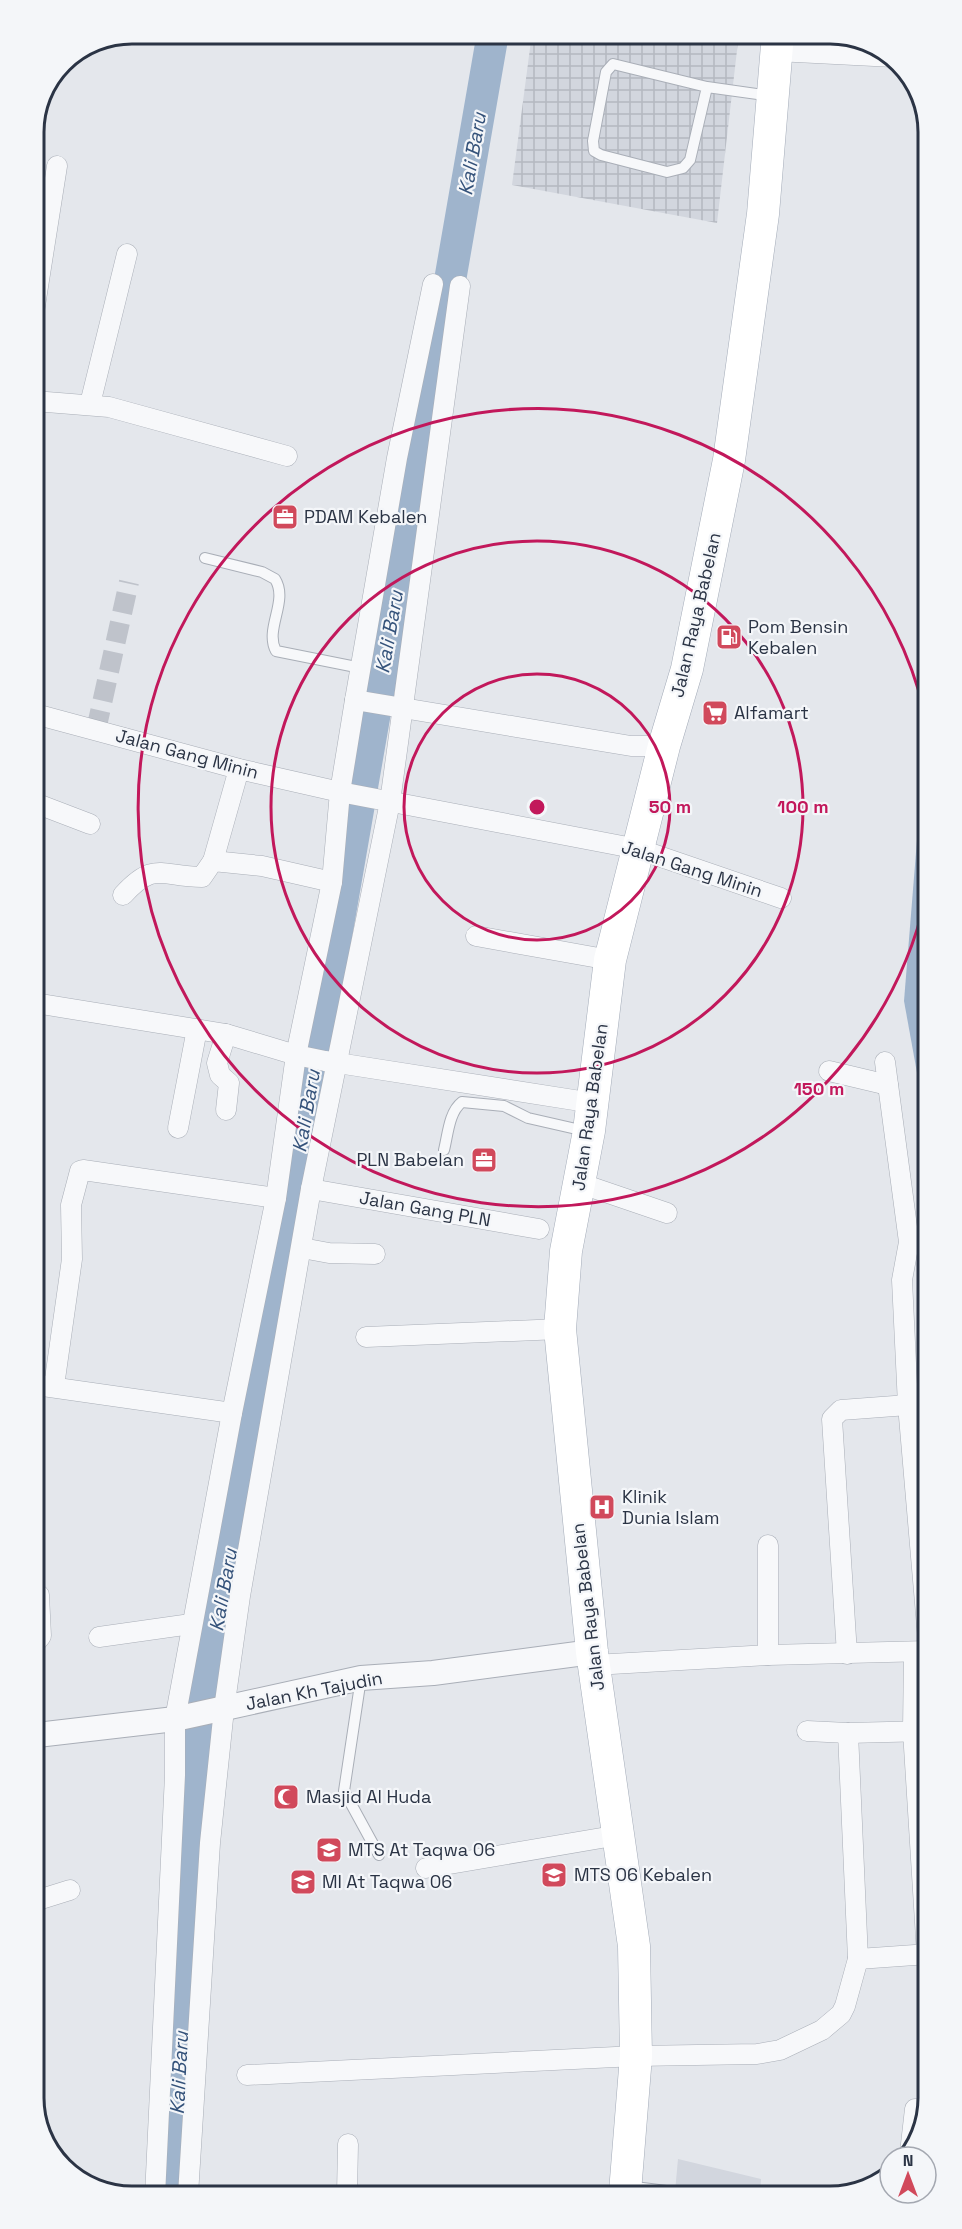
<svg xmlns="http://www.w3.org/2000/svg" width="962" height="2229" viewBox="0 0 962 2229" font-family="'Space Grotesk',sans-serif">
	<style>
		.built { fill: #d2d6de }
		.industrial { fill: url(#industrial-grid) }
		.water { fill: #9fb4cc }
		.lines { fill: none; stroke-linecap: round; stroke-linejoin: round }
		.river { stroke: #9fb4cc; stroke-width: 32 }
		.minor-tunnel { stroke: #bfc3cb; stroke-width: 20; stroke-dasharray: 20 10; stroke-linecap: butt }
		.service-casing { stroke: #a9aeb7; stroke-width: 12 }
		.minor-casing { stroke: #a9aeb7; stroke-width: 21 }
		.tertiary-casing { stroke: #a9aeb7; stroke-width: 26 }
		.primary-casing { stroke: #a3abb8; stroke-width: 33 }
		.service { stroke: #f7f8fa; stroke-width: 10 }
		.minor { stroke: #f7f8fa; stroke-width: 20 }
		.tertiary { stroke: #f7f8fa; stroke-width: 24 }
		.primary { stroke: #fff; stroke-width: 32 }
		.ring { fill: none; stroke: #c2185b; stroke-width: 3 }
		.labels { text-anchor: middle; stroke-width: 4.5; stroke-linejoin: round; paint-order: stroke }
		.poi-label { font-size: 18px; fill: #2b3445; stroke: #f4f6f9; text-anchor: start }
		.street-label { font-size: 18px; fill: #2b3445; stroke: #f4f6f9 }
		.water-label { font-size: 20px; font-style: italic; fill: #34527a; stroke: #f4f6f9 }
		.rim { fill: none; stroke: #2b3445; stroke-width: 3 }
		.centre { fill: #c2185b; stroke: #f4f6f9; stroke-width: 3 }
		.ring-label { font-size: 18px; text-anchor: middle; font-weight: bold; fill: #c2185b; stroke: #f4f6f9; stroke-width: 4.5; stroke-linejoin: round; paint-order: stroke }
	</style>
	<defs>
		<pattern id="industrial-grid" width="8" height="8" patternUnits="userSpaceOnUse" patternTransform="scale(1.5)"><rect width="8" height="8" fill="#d2d6de"/><path d="M0 4h8M4 0v8" fill="none" stroke="#b4b8c0"/></pattern>
	</defs>
	<rect width="100%" height="100%" fill="#e4e7ec"/>
	<path class="built" d="M 678,2159 L 761,2179 L 760,2192 L 675,2192 Z"/>
	<path class="industrial" d="M 532,33 L 739,33 L 717,223 L 512,185 Z"/>
	<path class="water" d="M 926,787 L 927,1128 L 904,1001 L 920,803 Z"/>
	<g class="lines">
		<path class="river" d="M 174,2195 L 195,1748 L 493,33"/>
		<path class="minor-tunnel" d="M 96,730 L 129,582"/>
		<g class="service-casing">
			<g id="service">
				<path d="M 707,87 L 690,160 L 683,168 L 667,172 L 601,155 L 594,151 L 593,141 L 606,72 L 613,64 L 707,87 L 771,96"/>
				<path d="M 205,558 L 262,572 L 275,579 C 289,601 264,629 276,651 L 361,668"/>
				<path d="M 444,1150 C 448,1134 449,1112 462,1102 L 504,1106 L 528,1118 L 585,1131"/>
				<path d="M 361,1678 L 344,1791 L 379,1855"/>
				<path d="M 627,2186 L 674,2192"/>
			</g>
		</g>
		<g class="minor-casing">
			<g id="minor">
				<path d="M 776,51 L 894,57"/>
				<path d="M 34,312 L 57,166"/>
				<path d="M 34,401 L 109,407 L 287,456"/>
				<path d="M 90,404 L 127,254"/>
				<path d="M 355,700 L 631,746 L 664,746"/>
				<path d="M 35,714 L 239,769 L 340,792 L 638,849 L 781,898"/>
				<path d="M 35,803 L 90,824"/>
				<path d="M 213,861 L 239,769"/>
				<path d="M 123,895 C 155,860 161,877 202,877 L 213,861 L 262,866 L 332,882"/>
				<path d="M 476,936 L 610,960"/>
				<path d="M 35,1003 L 226,1034 L 296,1055 L 325,1061 L 593,1103"/>
				<path d="M 885,1062 L 909,1242 L 902,1280 L 908,1405 L 928,1638"/>
				<path d="M 829,1071 L 888,1085"/>
				<path d="M 226,1110 L 229,1083 L 220,1075 L 217,1063 L 226,1034"/>
				<path d="M 178,1128 L 197,1029"/>
				<path d="M 579,1183 L 667,1213"/>
				<path d="M 311,1189 L 539,1229"/>
				<path d="M 302,1248 L 329,1253 L 375,1254"/>
				<path d="M 366,1337 L 560,1329"/>
				<path d="M 36,1385 L 232,1413"/>
				<path d="M 54,1386 L 72,1259 L 71,1205 L 80,1171 L 83,1170 L 276,1198"/>
				<path d="M 99,1637 L 191,1624"/>
				<path d="M 37,1641 L 41,1636 L 39,1595"/>
				<path d="M 914,1652 L 913,1731 L 927,1954"/>
				<path d="M 847,1654 L 832,1419 L 841,1410 L 908,1405"/>
				<path d="M 768,1655 L 768,1545"/>
				<path d="M 594,1665 L 768,1655 L 928,1651"/>
				<path d="M 807,1731 L 848,1733 L 928,1731"/>
				<path d="M 426,1868 L 619,1835"/>
				<path d="M 38,1900 L 70,1890"/>
				<path d="M 858,1959 L 929,1954"/>
				<path d="M 247,2075 L 636,2056 L 757,2054 L 780,2050 L 822,2030 L 841,2014 L 845,2006 L 858,1959 L 848,1733"/>
				<path d="M 910,2153 L 915,2109"/>
				<path d="M 347,2194 L 348,2144"/>
				<path d="M 188,2195 L 210,1843 L 224,1709 L 240,1596 L 311,1189 L 390,802 L 460,286"/>
				<path d="M 155,2196 L 175,1775 L 175,1719 L 232,1413 L 276,1198 L 296,1055 L 332,882 L 340,792 L 355,700 L 397,458 L 433,284"/>
			</g>
		</g>
		<g class="tertiary-casing">
			<path id="tertiary" d="M 37,1735 L 175,1719 L 361,1678 L 433,1673 L 592,1652"/>
		</g>
		<g class="primary-casing">
			<path id="primary" d="M 625,2192 L 636,2056 L 634,1946 L 592,1652 L 560,1329 L 566,1251 L 589,1131 L 610,960 L 664,746 L 687,669 L 729,460 L 763,214 L 778,33"/>
		</g>
		<use href="#service" class="service"/>
		<use href="#minor" class="minor"/>
		<use href="#tertiary" class="tertiary"/>
		<use href="#primary" class="primary"/>
	</g>
	<g class="ring">
		<circle cx="537" cy="807" r="133"/>
		<circle cx="537" cy="807" r="266"/>
		<path d="M926 897A399 399 0 1 1 925 714"/>
	</g>
	<defs>
		<g id="office-square" transform="scale(1.35)"><rect x="-9" y="-9" width="18" height="18" rx="4" fill="#d1495b" stroke="#f4f6f9"/><path d="M-6-3h4V-5.5h4V-3h4V5H-6ZM-1-4.5V-3h2v-1.5ZM-6 0V1H6V0Z" fill="#fff"/></g>
		<g id="fuel-square" transform="scale(1.35)"><rect x="-9" y="-9" width="18" height="18" rx="4" fill="#d1495b" stroke="#f4f6f9"/><path d="M-5.5-6h7V0h2V4h1.3V-2.5L3-4.5l.8-.8L6-3V5H2.5V1h-1V6h-7ZM-4.2-4.7v3.2H.2V-4.7Z" fill="#fff"/></g>
		<g id="supermarket-square" transform="scale(1.35)"><rect x="-9" y="-9" width="18" height="18" rx="4" fill="#d1495b" stroke="#f4f6f9"/><path d="M-6-5.5h2.5l.6 2H6L4.5 2H-2.5L-4.4-4H-6ZM-1.5 3.2a1.3 1.3 0 1 0 .1 0ZM3 3.2a1.3 1.3 0 1 0 .1 0Z" fill="#fff"/></g>
		<g id="hospital-square" transform="scale(1.35)"><rect x="-9" y="-9" width="18" height="18" rx="4" fill="#d1495b" stroke="#f4f6f9"/><path d="M-5-5h3v3.5h4V-5h3V5h-3V1.5h-4V5h-3Z" fill="#fff"/></g>
		<g id="mosque-square" transform="scale(1.35)"><rect x="-9" y="-9" width="18" height="18" rx="4" fill="#d1495b" stroke="#f4f6f9"/><path d="M3.5-4.9A6 6 0 1 0 3.5 4.9A5 5 0 1 1 3.5-4.9Z" fill="#fff"/></g>
		<g id="school-square" transform="scale(1.35)"><rect x="-9" y="-9" width="18" height="18" rx="4" fill="#d1495b" stroke="#f4f6f9"/><path d="M0-5L7-2L0 1L-7-2ZM-4 1L0 2.5L4 1V4Q0 6-4 4Z" fill="#fff"/></g>
	</defs>
	<g fill-rule="evenodd">
		<use href="#office-square" x="285" y="517"/>
		<use href="#fuel-square" x="729" y="637"/>
		<use href="#supermarket-square" x="715" y="713"/>
		<use href="#office-square" x="484" y="1160"/>
		<use href="#hospital-square" x="602" y="1507"/>
		<use href="#mosque-square" x="286" y="1797"/>
		<use href="#school-square" x="329" y="1850"/>
		<use href="#school-square" x="554" y="1875"/>
		<use href="#school-square" x="303" y="1882"/>
	</g>
	<g class="labels">
		<g class="poi-label">
			<text x="304" y="523">PDAM Kebalen</text>
			<text x="748" y="633">Pom Bensin<tspan x="748" dy="21">Kebalen</tspan></text>
			<text x="734" y="719">Alfamart</text>
			<text x="464" y="1166" text-anchor="end">PLN Babelan</text>
			<text x="622" y="1503">Klinik<tspan x="622" dy="21">Dunia Islam</tspan></text>
			<text x="306" y="1803">Masjid Al Huda</text>
			<text x="348" y="1856">MTS At Taqwa 06</text>
			<text x="574" y="1881">MTS 06 Kebalen</text>
			<text x="322" y="1888">MI At Taqwa 06</text>
		</g>
		<g class="street-label">
			<text transform="translate(696 615) rotate(-77)" y="6">Jalan Raya Babelan</text>
			<text transform="translate(187 754) rotate(15)" y="6">Jalan Gang Minin</text>
			<text transform="translate(692 869) rotate(18)" y="6">Jalan Gang Minin</text>
			<text transform="translate(590 1107) rotate(-82)" y="6">Jalan Raya Babelan</text>
			<text transform="translate(425 1209) rotate(10)" y="6">Jalan Gang PLN</text>
			<text transform="translate(588 1607) rotate(-97)" y="6">Jalan Raya Babelan</text>
			<text transform="translate(314 1691) rotate(-11)" y="6">Jalan Kh Tajudin</text>
		</g>
		<g class="water-label">
			<text transform="translate(472 154) rotate(-80)" y="7">Kali Baru</text>
			<text transform="translate(389 632) rotate(-80)" y="7">Kali Baru</text>
			<text transform="translate(306 1111) rotate(-80)" y="7">Kali Baru</text>
			<text transform="translate(223 1590) rotate(-80)" y="7">Kali Baru</text>
			<text transform="translate(179 2073) rotate(-87)" y="7">Kali Baru</text>
		</g>
	</g>
	<path d="M0 0H962V2229H0ZM132 44H830A88 88 0 0 1 918 132V2098A88 88 0 0 1 830 2186H132A88 88 0 0 1 44 2098V132A88 88 0 0 1 132 44Z" fill="#f4f6f9" fill-rule="evenodd"/>
	<path class="rim" d="M132 44H830A88 88 0 0 1 918 132V2098A88 88 0 0 1 830 2186H132A88 88 0 0 1 44 2098V132A88 88 0 0 1 132 44Z"/>
	<circle cx="537" cy="807" r="9" class="centre"/>
	<g class="ring-label">
		<text x="670" y="813">50 m</text>
		<text x="803" y="813">100 m</text>
		<text x="819" y="1095">150 m</text>
	</g>
	<g transform="translate(908 2175)"><circle r="28" fill="#f4f6f9" stroke="#a4a8b1" stroke-width="1.5"/>
	<path d="M0-4.5L10 22L0 15L-10 22Z" fill="#d1495b"/>
	<text y="-9" font-size="16" font-weight="bold" text-anchor="middle" fill="#2b3445">N</text>
	</g>
</svg>
